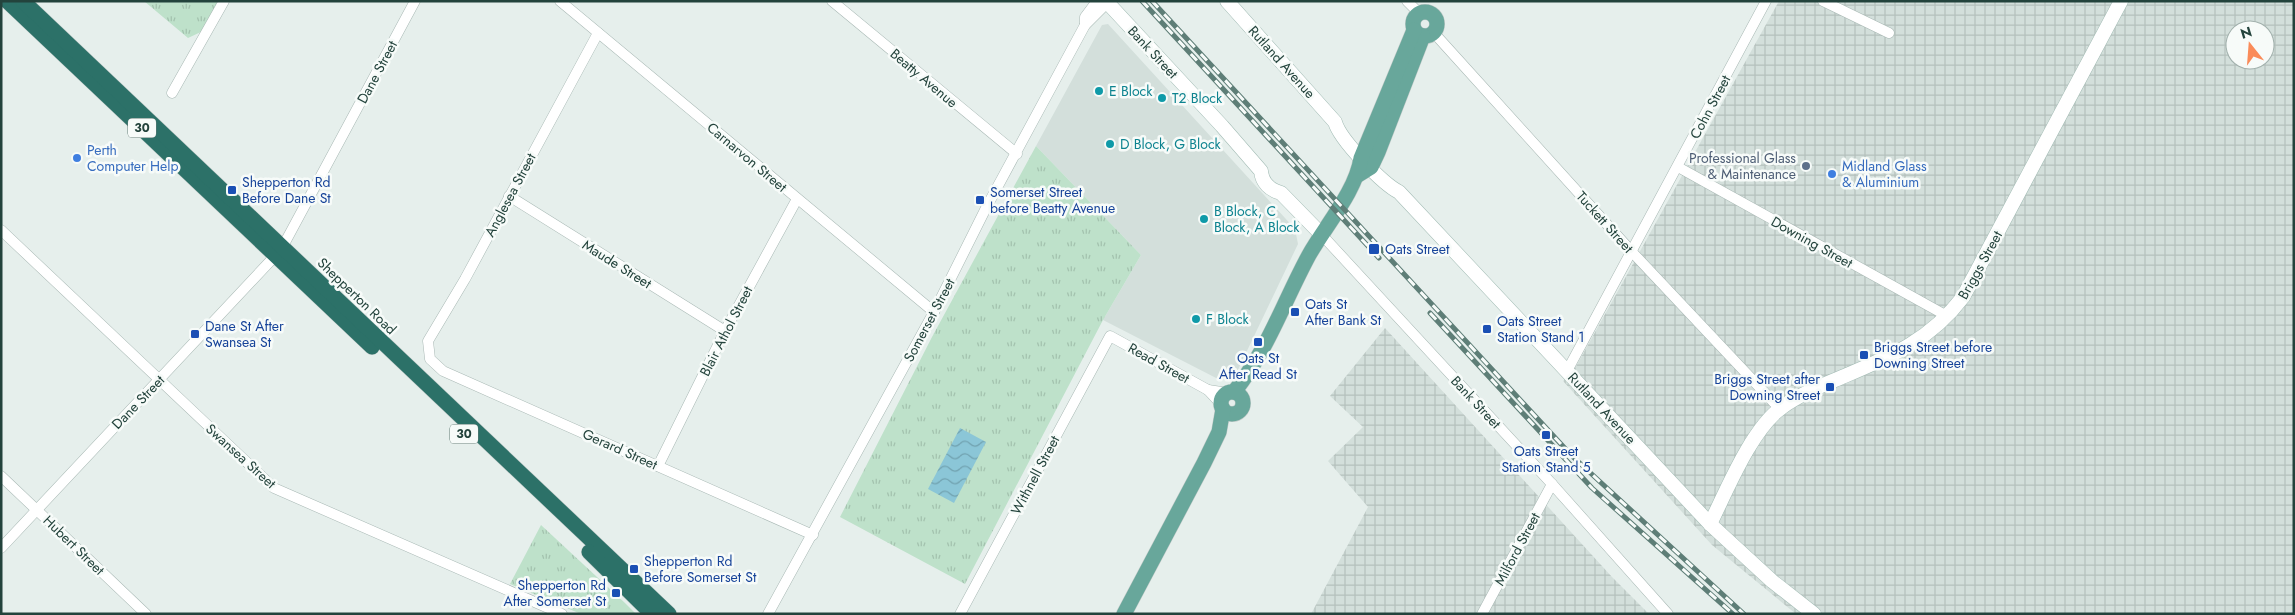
<svg xmlns="http://www.w3.org/2000/svg" width="2295" height="615" viewBox="0 0 2295 615" font-family="Jost,sans-serif">
	<style>
		.built { fill: #d3dfdb }
		.industrial { fill: url(#industrial-grid); fill-rule: evenodd }
		.park { fill: url(#park-tufts) }
		.water { fill: url(#water-waves) }
		.lines { fill: none; stroke-linecap: round; stroke-linejoin: round }
		.street-casing { stroke: #a8b8b4; stroke-width: 11 }
		.secondary-casing { stroke: #a3bcb5; stroke-width: 15 }
		.primary-casing { stroke: #c1cac8; stroke-width: 16 }
		.highway-casing { stroke: #c1cac8; stroke-width: 16 }
		.street { stroke: #fff; stroke-width: 10 }
		.secondary { stroke: #fff; stroke-width: 14 }
		.primary { stroke: #68a79b; stroke-width: 15 }
		.highway { stroke: #2c7168; stroke-width: 15 }
		.rail-casing { stroke: #5e7e77; stroke-width: 5 }
		.rail { stroke: #f7fbf9; stroke-width: 3; stroke-dasharray: 9; stroke-linecap: butt }
		.culture-dot { fill: #0f9aa8; stroke: #f7fbf9; stroke-width: 2 }
		.shop-dot { fill: #3f7fe0; stroke: #f7fbf9; stroke-width: 2 }
		.service-dot { fill: #5c6f8a; stroke: #f7fbf9; stroke-width: 2 }
		.transit-dot { fill: #1a4fb4; stroke: #f7fbf9; stroke-width: 2 }
		.labels { text-anchor: middle; stroke-width: 5; stroke-linejoin: round; paint-order: stroke }
		.shield { fill: #f7fbf9; stroke: #637a75; stroke-width: 1 }
		.shield-label { font-size: 12px; font-weight: bold; fill: #23433c }
		.street-label { font-size: 14px; fill: #23433c; stroke: #f7fbf9 }
		.culture-label { font-size: 14px; fill: #0d838f; stroke: #f7fbf9; text-anchor: start }
		.shop-label { font-size: 14px; fill: #366cbe; stroke: #f7fbf9; text-anchor: start }
		.service-label { font-size: 14px; fill: #4e5e75; stroke: #f7fbf9; text-anchor: end }
		.transit-label { font-size: 14px; fill: #164399; stroke: #f7fbf9; text-anchor: start }
	</style>
	<defs>
		<pattern id="industrial-grid" width="8" height="8" patternUnits="userSpaceOnUse" patternTransform="scale(1.25)"><rect width="8" height="8" fill="#d3dfdb"/><path d="M0 4h8M4 0v8" fill="none" stroke="#b5c1bd"/></pattern>
		<pattern id="park-tufts" width="24" height="20" patternUnits="userSpaceOnUse" patternTransform="scale(1.25)"><rect width="24" height="20" fill="#bee1ca"/><path d="M3 7l-1-3M5 7V3M7 7l1-3M15 17l-1-3M17 17v-4M19 17l1-3" fill="none" stroke="#a3c2ae"/></pattern>
		<pattern id="water-waves" width="16" height="10" patternUnits="userSpaceOnUse" patternTransform="scale(1.25)"><rect width="16" height="10" fill="#8bc6d7"/><path d="M0 5q4-4 8 0t8 0" fill="none" stroke="#71a2b0"/></pattern>
	</defs>
	<rect width="100%" height="100%" fill="#e6efec"/>
	<path class="built" d="M 1108,24 L 1295,229 L 1298,244 L 1234,378 L 1227,377 L 1220,380 L 1103,320 L 1141,255 L 1036,146 L 1102,25 Z"/>
	<g class="industrial">
		<path d="M 1779,1 L 2294,1 L 2294,614 L 1796,614 L 1712,545 L 1563,381 L 1574,370 ZM 2235,30 L 2265,30 L 2265,60 L 2235,60 Z"/>
		<path d="M 1385,328 L 1612,577 L 1649,614 L 1311,614 L 1368,507 L 1328,461 L 1363,427 L 1330,396 Z"/>
	</g>
	<g class="park">
		<path d="M 144,1 L 218,1 L 203,31 L 188,38 Z"/>
		<path d="M 1036,146 L 1141,255 L 1103,320 L 965,584 L 840,517 L 932,337 Z"/>
		<path d="M 541,525 L 625,603 L 636,614 L 581,614 L 510,584 Z"/>
	</g>
	<path class="water" d="M 960,428 L 986,442 L 954,503 L 928,489 Z"/>
	<g class="lines">
		<g class="street-casing">
			<g id="street">
				<path d="M 560,1 L 934,312"/>
				<path d="M 832,1 L 1017,154"/>
				<path d="M 1407,1 L 1419,13"/>
				<path d="M 1823,1 L 1889,33"/>
				<path d="M 1085,25 L 1085,17 L 1097,1"/>
				<path d="M 598,33 L 465,279 L 428,341 L 430,359 L 443,371 L 813,535"/>
				<path d="M 1434,33 L 1632,252 L 1780,409"/>
				<path d="M 172,93 L 224,1"/>
				<path d="M 1678,167 L 1947,316"/>
				<path d="M 509,196 L 725,331"/>
				<path d="M 1,230 L 274,488 L 562,614"/>
				<path d="M 1321,234 L 1552,484 L 1668,614"/>
				<path d="M 282,248 L 415,1"/>
				<path d="M 1567,371 L 1766,1"/>
				<path d="M 1208,390 L 1228,393"/>
				<path d="M 658,466 L 725,331 L 797,199"/>
				<path d="M 1,476 L 146,614"/>
				<path d="M 1,548 L 275,256"/>
				<path d="M 768,614 L 934,312 L 986,208 L 1085,25 L 1107,3"/>
				<path d="M 960,614 L 1110,336 L 1208,390 L 1221,404"/>
				<path d="M 1482,614 L 1552,484"/>
			</g>
		</g>
		<g class="secondary-casing">
			<g id="secondary">
				<path d="M 1106,1 L 1222,126 L 1261,171 C 1262,183 1270,190 1281,193 L 1321,234"/>
				<path d="M 1227,1 L 1335,122 C 1340,140 1383,184 1399,192 L 1710,524 L 1772,581 L 1814,614"/>
				<path d="M 1710,524 C 1727,490 1751,430 1781,408 C 1797,396 1816,388 1835,380 C 1887,358 1928,343 1963,297 L 2121,1"/>
			</g>
		</g>
		<g class="primary-casing">
			<g id="primary">
				<circle cx="1425" cy="24" r="12"/>
				<path d="M 1358,175 L 1371,167 L 1378,152 L 1423,36"/>
				<path d="M 1234,392 C 1269,348 1283,303 1309,255 C 1326,225 1356,191 1361,158 L 1414,30"/>
				<circle cx="1232" cy="403" r="11"/>
				<path d="M 1124,614 L 1204,463 L 1219,432 L 1223,409"/>
			</g>
		</g>
		<g class="highway-casing">
			<g id="highway">
				<path d="M 7,1 L 372,347"/>
				<path d="M 23,1 L 669,614"/>
				<path d="M 589,552 L 652,614"/>
			</g>
		</g>
		<use href="#street" class="street"/>
		<use href="#secondary" class="secondary"/>
		<use href="#primary" class="primary"/>
		<use href="#highway" class="highway"/>
		<g class="rail-casing">
			<g id="rail">
				<path d="M 1142,1 L 1379,258"/>
				<path d="M 1152,1 L 1572,456 L 1744,614"/>
				<path d="M 1430,313 L 1592,488 L 1733,614"/>
			</g>
		</g>
		<use href="#rail" class="rail"/>
	</g>
	<g class="culture-dot">
		<circle cx="1099" cy="91" r="5"/>
		<circle cx="1162" cy="98" r="5"/>
		<circle cx="1110" cy="144" r="5"/>
		<circle cx="1204" cy="219" r="5"/>
		<circle cx="1196" cy="319" r="5"/>
	</g>
	<g class="shop-dot">
		<circle cx="77" cy="158" r="5"/>
		<circle cx="1832" cy="174" r="5"/>
	</g>
	<circle class="service-dot" cx="1806" cy="166" r="5"/>
	<g class="transit-dot">
		<rect x="227" y="185" width="10" height="10" rx="2.5"/>
		<rect x="975" y="195" width="10" height="10" rx="2.5"/>
		<rect x="1368" y="243" width="12" height="12" rx="2.5"/>
		<rect x="1290" y="307" width="10" height="10" rx="2.5"/>
		<rect x="1482" y="324" width="10" height="10" rx="2.5"/>
		<rect x="190" y="329" width="10" height="10" rx="2.5"/>
		<rect x="1253" y="337" width="10" height="10" rx="2.5"/>
		<rect x="1859" y="350" width="10" height="10" rx="2.5"/>
		<rect x="1825" y="382" width="10" height="10" rx="2.5"/>
		<rect x="1541" y="430" width="10" height="10" rx="2.5"/>
		<rect x="629" y="564" width="10" height="10" rx="2.5"/>
		<rect x="611" y="588" width="10" height="10" rx="2.5"/>
	</g>
	<g class="labels">
		<g class="shield">
			<rect x="128" y="118.5" width="28" height="19" rx="4"/>
			<rect x="450" y="424.5" width="28" height="19" rx="4"/>
		</g>
		<g class="shield-label">
			<text x="142" y="132">30</text>
			<text x="464" y="438">30</text>
		</g>
		<g class="street-label">
			<text transform="translate(1153 52) rotate(47)" y="5">Bank Street</text>
			<text transform="translate(1282 62) rotate(48)" y="5">Rutland Avenue</text>
			<text transform="translate(377 72) rotate(-62)" y="5">Dane Street</text>
			<text transform="translate(924 78) rotate(40)" y="5">Beatty Avenue</text>
			<text transform="translate(1710 107) rotate(-62)" y="5">Cohn Street</text>
			<text transform="translate(747 157) rotate(40)" y="5">Carnarvon Street</text>
			<text transform="translate(510 195) rotate(-62)" y="5">Anglesea Street</text>
			<text transform="translate(1605 222) rotate(48)" y="5">Tuckett Street</text>
			<text transform="translate(1812 242) rotate(29)" y="5">Downing Street</text>
			<text transform="translate(617 264) rotate(32)" y="5">Maude Street</text>
			<text transform="translate(1980 265) rotate(-61)" y="5">Briggs Street</text>
			<text transform="translate(357 296) rotate(44)" y="5">Shepperton Road</text>
			<text transform="translate(929 320) rotate(-62)" y="5">Somerset Street</text>
			<text transform="translate(726 331) rotate(-63)" y="5">Blair Athol Street</text>
			<text transform="translate(1159 363) rotate(29)" y="5">Read Street</text>
			<text transform="translate(138 402) rotate(-46)" y="5">Dane Street</text>
			<text transform="translate(1476 402) rotate(47)" y="5">Bank Street</text>
			<text transform="translate(1602 408) rotate(47)" y="5">Rutland Avenue</text>
			<text transform="translate(620 449) rotate(24)" y="5">Gerard Street</text>
			<text transform="translate(241 456) rotate(42)" y="5">Swansea Street</text>
			<text transform="translate(1035 475) rotate(-62)" y="5">Withnell Street</text>
			<text transform="translate(74 545) rotate(44)" y="5">Hubert Street</text>
			<text transform="translate(1517 549) rotate(-62)" y="5">Milford Street</text>
		</g>
		<g class="culture-label">
			<text x="1109" y="96">E Block</text>
			<text x="1172" y="103">T2 Block</text>
			<text x="1120" y="149">D Block, G Block</text>
			<text x="1214" y="216">B Block, C<tspan x="1214" dy="16">Block, A Block</tspan></text>
			<text x="1206" y="324">F Block</text>
		</g>
		<g class="shop-label">
			<text x="87" y="155">Perth<tspan x="87" dy="16">Computer Help</tspan></text>
			<text x="1842" y="171">Midland Glass<tspan x="1842" dy="16">&amp; Aluminium</tspan></text>
		</g>
		<g class="service-label">
			<text x="1796" y="163">Professional Glass<tspan x="1796" dy="16">&amp; Maintenance</tspan></text>
		</g>
		<g class="transit-label">
			<text x="242" y="187">Shepperton Rd<tspan x="242" dy="16">Before Dane St</tspan></text>
			<text x="990" y="197">Somerset Street<tspan x="990" dy="16">before Beatty Avenue</tspan></text>
			<text x="1385" y="254">Oats Street</text>
			<text x="1305" y="309">Oats St<tspan x="1305" dy="16">After Bank St</tspan></text>
			<text x="1497" y="326">Oats Street<tspan x="1497" dy="16">Station Stand 1</tspan></text>
			<text x="205" y="331">Dane St After<tspan x="205" dy="16">Swansea St</tspan></text>
			<text x="1874" y="352">Briggs Street before<tspan x="1874" dy="16">Downing Street</tspan></text>
			<text x="1258" y="363" text-anchor="middle">Oats St<tspan x="1258" dy="16">After Read St</tspan></text>
			<text x="1820" y="384" text-anchor="end">Briggs Street after<tspan x="1820" dy="16">Downing Street</tspan></text>
			<text x="1546" y="456" text-anchor="middle">Oats Street<tspan x="1546" dy="16">Station Stand 5</tspan></text>
			<text x="644" y="566">Shepperton Rd<tspan x="644" dy="16">Before Somerset St</tspan></text>
			<text x="606" y="590" text-anchor="end">Shepperton Rd<tspan x="606" dy="16">After Somerset St</tspan></text>
		</g>
	</g>
	<rect width="2295" height="615" fill="none" stroke="#23433c" stroke-width="5"/>
	<g transform="translate(2250 45) rotate(343)"><circle r="24" fill="#f7fbf9" stroke="#a2b1ad"/>
	<path d="M0-4L9 19L0 12L-9 19Z" fill="#fa8b59"/>
	<text y="-8" font-size="14" font-weight="bold" text-anchor="middle" fill="#23433c">N</text>
	</g>
</svg>
